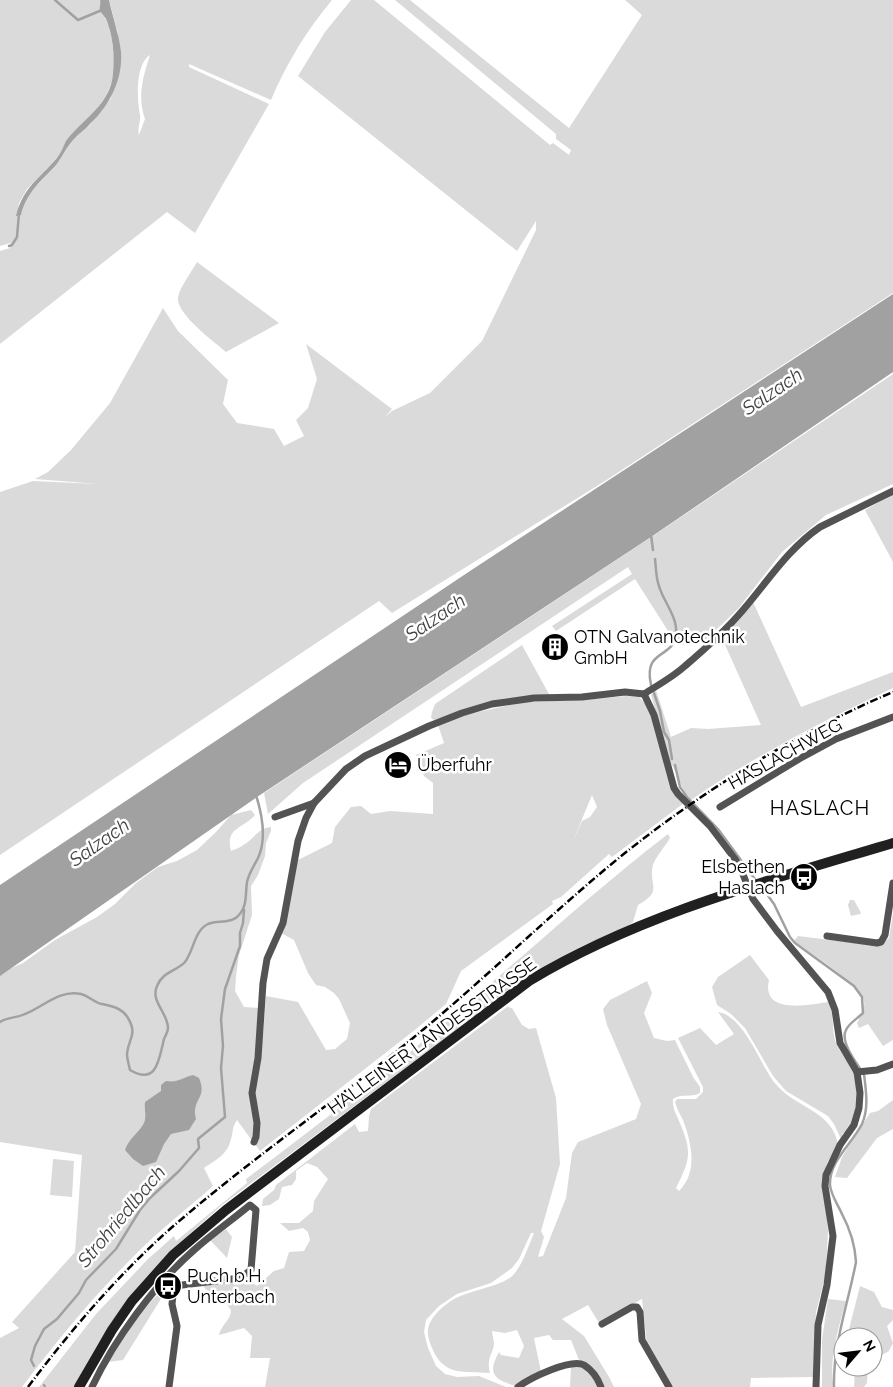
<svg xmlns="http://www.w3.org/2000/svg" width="893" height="1387" viewBox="0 0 893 1387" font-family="Raleway,sans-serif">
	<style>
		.green { fill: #dadada; fill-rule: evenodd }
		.water { fill: #a1a1a1 }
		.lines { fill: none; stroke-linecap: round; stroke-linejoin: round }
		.stream { stroke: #a1a1a1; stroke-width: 2.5 }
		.street { stroke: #535353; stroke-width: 7 }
		.secondary { stroke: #202020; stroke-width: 10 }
		.rail { stroke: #000; stroke-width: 2.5; stroke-dasharray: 8 2.5 1 2.5; stroke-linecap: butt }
		.labels { text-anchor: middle; stroke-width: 5; stroke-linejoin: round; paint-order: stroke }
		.poi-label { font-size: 18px; fill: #000; stroke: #fff; text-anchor: start }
		.street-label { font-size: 18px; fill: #000; stroke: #fff }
		.water-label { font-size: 19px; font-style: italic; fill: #424242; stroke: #fff }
		.quarter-label { font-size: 20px; letter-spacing: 1px; fill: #000; stroke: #fff }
	</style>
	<rect width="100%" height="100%" fill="#fff"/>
	<g class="green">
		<path d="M 0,0 L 100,0 L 101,13 L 108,22 L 112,40 L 114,60 L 112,82 L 106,96 L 96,110 L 66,142 L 59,156 L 27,189 L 19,203 L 17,216 L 21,214 L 24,204 L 31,192 L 57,163 L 73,139 L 90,125 L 111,98 L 118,33 L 109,0 L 332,0 C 307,30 286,64 271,100 L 189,64 L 189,67 L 269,104 L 195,233 L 167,212 L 0,344 L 0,251 L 10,248 L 11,243 L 0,246 ZM 150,55 C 143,77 137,96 145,119 L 139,135 C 137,128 141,122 140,115 C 137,100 135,64 150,55 Z"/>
		<path d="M 351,0 L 374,0 L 550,145 L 553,143 L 569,155 L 571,150 L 556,139 L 556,134 L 395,0 L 410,0 L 569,128 L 642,15 L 625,0 L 893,0 L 893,293 L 605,481 L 392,613 L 379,601 L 0,855 L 0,492 L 33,481 L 99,484 L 35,479 L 48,472 L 71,450 L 110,403 L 163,308 L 178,331 L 228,380 L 223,404 L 237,423 L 274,429 L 284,446 L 304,436 L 296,420 L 308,408 L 317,379 L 306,344 L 392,409 L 385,417 L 392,411 L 430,393 L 482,341 L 536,230 L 536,221 L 517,251 L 298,76 L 325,32 Z"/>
		<path d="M 197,262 L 279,323 L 226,352 C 214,342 175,313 178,297 C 180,287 192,271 197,262 Z"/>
		<path d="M 893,374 L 893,484 L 826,515 L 782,552 L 738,609 L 702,643 L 677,645 L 635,579 L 556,631 L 552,626 L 632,574 L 628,567 L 303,783 L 268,814 L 264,793 L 656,534 Z"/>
		<path d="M 893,494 L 893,562 L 865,510 Z"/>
		<path d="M 753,602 L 801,707 L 893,672 L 893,688 C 823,721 754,756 691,800 C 680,789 679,775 670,762 L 651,695 L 656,690 L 671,737 L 691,728 L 708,729 L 761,725 L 722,638 Z"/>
		<path d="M 522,645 L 550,696 L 456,713 L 434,720 L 431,718 L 432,712 L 435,704 Z"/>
		<path d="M 627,696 L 639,697 L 648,706 L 665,758 L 684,803 L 612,857 L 609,854 L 561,897 L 552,901 L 553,904 L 461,971 L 446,1004 L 416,1029 L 260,1151 L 255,1144 L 255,1084 L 263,1036 L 266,996 L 298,1002 L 326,1050 L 335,1049 L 347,1039 L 350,1023 L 339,999 L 334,993 L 325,987 L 316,985 L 308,973 L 294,940 L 281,933 L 298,860 L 332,843 L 335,827 L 351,807 L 361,806 L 371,814 L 390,811 L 433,814 L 433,783 L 424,776 L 416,755 L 444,743 L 438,725 L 469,714 L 523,702 L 582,700 ZM 592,795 L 597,807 L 590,817 L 582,821 L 573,841 Z"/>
		<path d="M 251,810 L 255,815 C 243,829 225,827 231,851 C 235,849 240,848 243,845 C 253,840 258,828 271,827 L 271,831 L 266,843 L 265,856 L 258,875 L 251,886 L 252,915 L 239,955 L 236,976 L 235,991 L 244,1007 L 260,1008 L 252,1083 L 255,1124 L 253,1142 L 237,1120 C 231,1129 234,1130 231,1139 C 228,1154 216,1160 204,1168 L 213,1186 C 188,1208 162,1228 139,1251 C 96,1293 58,1339 22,1387 L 0,1387 L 0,1338 L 19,1328 L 12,1322 L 75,1252 L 82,1155 L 0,1142 L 0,973 L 23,963 L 55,940 L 97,917 L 115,904 L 136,883 L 158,867 L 177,861 L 197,850 L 216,832 L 231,815 Z"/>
		<path d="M 668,834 L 670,838 C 666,845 655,858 653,865 C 648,886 664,890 638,905 L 633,922 L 628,926 L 580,947 L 527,977 L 222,1205 C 202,1223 182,1240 163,1259 C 126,1297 98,1340 74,1387 L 39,1387 L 96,1314 L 148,1259 L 174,1236 L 176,1241 L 247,1183 L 246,1179 C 316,1126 387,1073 454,1015 C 525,955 594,891 668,834 Z"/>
		<path d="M 850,900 L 854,900 L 861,913 L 860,914 L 851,916 L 848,905 Z"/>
		<path d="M 893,913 L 893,1040 L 883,1046 L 868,1024 L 859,1028 L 857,1023 C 861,1015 867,1007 863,998 C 858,984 808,951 794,941 L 798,936 L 880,946 L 889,938 Z"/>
		<path d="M 750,955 L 769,980 C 761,1015 808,1005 828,1002 C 834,1013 832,1024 834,1036 C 836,1047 843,1055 849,1064 C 863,1084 857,1111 848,1132 L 843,1133 L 841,1139 L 834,1124 L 828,1116 L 786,1091 L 773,1076 L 745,1028 L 731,1014 L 717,1005 L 712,987 L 718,977 Z"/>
		<path d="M 647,981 L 652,993 L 644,1013 L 654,1038 L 667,1041 L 675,1040 L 693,1077 L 700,1087 L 700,1093 C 691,1098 681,1093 673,1099 C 672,1107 676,1114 679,1121 C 692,1151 691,1159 676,1188 L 679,1191 C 698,1172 692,1144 683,1120 C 680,1114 677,1109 675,1102 L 677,1099 L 696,1099 L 703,1092 L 703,1087 L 678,1038 L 700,1028 L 716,1045 L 734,1034 L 718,1012 C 744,1016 760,1064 774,1082 C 794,1108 832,1110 838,1144 L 827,1163 L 823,1178 L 828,1231 L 826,1273 L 816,1312 L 813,1377 L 751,1378 L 750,1387 L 671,1387 L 647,1345 L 642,1299 L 599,1323 L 588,1305 L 562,1319 L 584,1336 L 609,1377 L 614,1387 L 605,1387 L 592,1367 L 579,1360 L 571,1340 L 553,1340 L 549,1335 L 534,1338 L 541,1372 L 515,1386 C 494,1379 487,1374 499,1352 L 501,1355 L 519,1358 L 524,1346 L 517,1330 L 505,1333 L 492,1331 C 492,1334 494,1340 494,1344 C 493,1355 486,1357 490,1373 C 464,1371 444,1377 432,1348 C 430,1343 427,1335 428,1330 C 429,1317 447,1302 458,1297 C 475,1289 495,1288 511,1277 C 521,1269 529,1245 534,1233 L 531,1233 L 519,1259 L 512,1268 L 491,1283 L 457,1294 L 439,1306 L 426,1320 L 424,1332 L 428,1348 L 436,1366 L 445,1374 L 457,1377 L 479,1376 L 506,1387 L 265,1387 L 270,1358 L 250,1358 L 252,1336 L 244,1328 L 219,1335 C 221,1325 231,1320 231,1310 L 219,1295 L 209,1293 L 203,1286 L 246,1279 L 257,1286 L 274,1271 L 284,1268 L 289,1252 L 304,1251 L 310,1240 L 308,1232 L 303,1228 L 289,1231 L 280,1223 L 299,1223 L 313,1211 L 314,1201 L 328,1179 L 317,1167 L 307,1163 L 296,1171 L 296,1179 L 292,1185 L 282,1187 L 279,1199 L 270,1205 L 262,1206 L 263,1199 L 274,1190 L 276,1185 L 355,1124 L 359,1132 L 368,1131 L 369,1116 L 371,1109 L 507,1007 L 512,1008 L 522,1025 L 529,1029 L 536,1028 L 556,1098 L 560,1164 L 541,1231 L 544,1237 L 538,1257 L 543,1256 L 566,1198 L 572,1153 L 578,1142 L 636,1119 L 641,1104 L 607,1025 L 603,1009 L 610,1000 Z"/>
		<path d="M 893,1100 L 893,1129 L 877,1138 L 847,1178 L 835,1177 L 842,1157 L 870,1113 L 878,1111 Z"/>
		<path d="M 53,1159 L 74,1161 L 72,1197 L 50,1195 Z"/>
		<path d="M 226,1229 L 232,1237 L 227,1258 L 210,1240 Z"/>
		<path d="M 860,1286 L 874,1292 L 882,1307 L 893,1310 L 893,1320 L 887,1326 L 893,1343 L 889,1351 L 873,1360 L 873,1337 L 847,1337 Z"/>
		<path d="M 167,1289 L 123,1360 L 109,1362 C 119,1346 150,1294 167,1289 Z"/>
		<path d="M 828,1299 L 846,1301 C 839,1326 828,1361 834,1387 L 822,1387 L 822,1340 Z"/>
		<path d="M 578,1366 L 587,1370 L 599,1387 L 570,1387 L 571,1367 Z"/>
		<path d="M 855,1367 L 868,1367 L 867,1383 L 864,1387 L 854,1387 Z"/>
	</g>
	<g class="water">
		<path d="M 100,0 L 109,0 C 113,18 119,34 121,52 C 123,80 109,106 90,124 C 85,130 78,134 73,140 C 66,148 62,157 56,165 C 41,181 26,193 21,215 L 16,216 C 23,187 39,179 57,158 C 61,153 63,147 66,141 C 81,121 106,107 112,81 C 115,62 114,42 108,24 C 107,18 103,16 100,11 C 99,8 101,3 100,0 Z"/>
		<path d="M 893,294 L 893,372 L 651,537 L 257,797 L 0,976 L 0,885 L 473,569 Z"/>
		<path d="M 193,1075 L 199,1078 C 208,1099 191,1098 196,1119 L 189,1130 L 171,1134 L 164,1144 L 156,1162 L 143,1166 L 133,1159 L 125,1150 C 129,1138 139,1133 144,1123 C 147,1116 144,1109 145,1102 L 161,1091 L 161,1085 L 166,1081 C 178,1083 181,1078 193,1075 Z"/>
	</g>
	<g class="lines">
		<g class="stream">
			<path d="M 55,0 L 78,20 L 102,10"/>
			<path d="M 9,246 L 12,245 L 17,237 L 19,213"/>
			<path d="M 651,535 L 653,550"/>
			<path d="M 651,685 C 643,648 673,660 676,634 C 678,617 663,601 659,586 C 656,578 656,568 655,559"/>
			<path d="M 654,693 L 660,711 L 664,732 L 669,740 L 672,759"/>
			<path d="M 675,765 L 680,787 L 687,797 L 718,829 L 757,882"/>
			<path d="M 761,886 L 774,904 L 790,937 L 795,943 L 854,986 L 862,997 L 863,1013 C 857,1019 849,1023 846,1030 C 840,1041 855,1061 861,1070"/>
			<path d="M 0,1022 C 7,1017 17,1018 25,1014 C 43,1007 60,989 81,994 C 89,996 95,1003 102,1004 C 112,1006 122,1008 128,1018 C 138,1035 128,1039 127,1054 C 127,1059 129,1065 130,1070 C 157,1086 159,1059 164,1039 C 165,1036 168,1032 168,1028 C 168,1013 150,1001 157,986 C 163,971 177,971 185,962 C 194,950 194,931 208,924 C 217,920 229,924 237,917 C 248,907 245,895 247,882 C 249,873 254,866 258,858 C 267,839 262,814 256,795"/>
			<path d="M 34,1366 L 31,1360 L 35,1346 L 44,1329 L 57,1319 L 79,1293 L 86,1280 L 116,1249 L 140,1210 L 150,1198 L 179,1171 L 199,1148 L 198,1139 L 225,1117 L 221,1068 L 223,1046 L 221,1019 L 225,989 L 240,946 L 240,933 L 243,923 L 244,910"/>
			<path d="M 44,1385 L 45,1387"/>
			<path d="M 834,1387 C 833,1344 848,1304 856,1262 C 855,1245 850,1229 842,1214 C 838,1205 831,1195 830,1185 C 829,1161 852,1144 862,1124 C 869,1108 866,1091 864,1074"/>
		</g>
		<g class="street">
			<path d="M 644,694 L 654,715 L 674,788 L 678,794 L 710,826 L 735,859 L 742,872 L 753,899 L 777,931 L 828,992 L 835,1010 L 840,1043 L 857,1072 L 860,1093 L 859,1108 L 854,1125 L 840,1145 L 826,1175 L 825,1186 L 833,1236 L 827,1285 L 818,1325 L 816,1387"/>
			<path d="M 644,694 C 658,685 673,677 685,666 C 705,649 726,630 743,610 C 768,581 788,549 820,527 L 893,491"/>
			<path d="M 720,807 L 799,759 L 836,739 L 893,717"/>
			<path d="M 275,817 L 314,803 L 346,769 L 365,756 L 429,726 L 462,713 L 492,704 L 534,698 L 582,697 L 625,692 L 644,694"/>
			<path d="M 827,936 L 877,943 L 881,942 L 885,935 L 893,883"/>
			<path d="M 857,1072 L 877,1070 L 893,1064"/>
			<path d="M 254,1142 L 256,1137 L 257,1123 L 252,1093 L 258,1058 L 263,983 L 267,959 L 283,923 L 298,841 L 306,818 L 314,803"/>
			<path d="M 168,1277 L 174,1286 L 172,1304 L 177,1326 L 169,1387"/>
			<path d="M 602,1324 L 632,1307 L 637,1307 L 640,1312 L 642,1340 L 669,1387"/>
			<path d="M 92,1387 C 114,1340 155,1284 194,1250 C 212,1234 232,1220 250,1205 L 256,1210 L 251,1270 L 240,1278 L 174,1286"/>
			<path d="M 518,1387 C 530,1378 571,1358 584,1365 C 592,1370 598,1379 601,1387"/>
		</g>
		<path class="secondary" d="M 79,1387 L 112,1330 L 132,1301 L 173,1255 L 226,1210 L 529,981 C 640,914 770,880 893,843"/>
		<path class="rail" d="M 28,1387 C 71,1330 117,1276 170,1229 C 248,1161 333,1103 413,1038 C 484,980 549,915 620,857 C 702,791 796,733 893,692"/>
	</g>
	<defs>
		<g id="building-disc" transform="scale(1.4375)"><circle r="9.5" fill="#000" stroke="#fff"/><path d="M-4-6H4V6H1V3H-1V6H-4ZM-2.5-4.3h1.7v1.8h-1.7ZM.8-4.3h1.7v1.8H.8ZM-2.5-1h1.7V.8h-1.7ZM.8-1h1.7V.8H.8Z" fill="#fff"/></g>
		<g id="hotel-disc" transform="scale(1.4375)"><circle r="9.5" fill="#000" stroke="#fff"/><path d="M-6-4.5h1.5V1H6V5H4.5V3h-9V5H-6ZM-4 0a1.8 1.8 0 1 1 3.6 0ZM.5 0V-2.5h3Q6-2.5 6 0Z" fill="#fff"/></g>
		<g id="bus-disc" transform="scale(1.4375)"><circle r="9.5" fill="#000" stroke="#fff"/><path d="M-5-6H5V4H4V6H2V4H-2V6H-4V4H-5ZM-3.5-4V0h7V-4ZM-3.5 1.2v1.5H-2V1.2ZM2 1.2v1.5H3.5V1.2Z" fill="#fff"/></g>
	</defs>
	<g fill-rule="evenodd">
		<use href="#building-disc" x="555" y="647"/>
		<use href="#hotel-disc" x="398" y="765"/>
		<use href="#bus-disc" x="804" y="877"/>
		<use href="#bus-disc" x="168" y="1286"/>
	</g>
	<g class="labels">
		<g class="poi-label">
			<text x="574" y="643">OTN Galvanotechnik<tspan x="574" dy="21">GmbH</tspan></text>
			<text x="417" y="771">Überfuhr</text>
			<text x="785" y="873" text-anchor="end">Elsbethen<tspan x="785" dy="21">Haslach</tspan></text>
			<text x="187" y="1282">Puch b.H.<tspan x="187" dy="21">Unterbach</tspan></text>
		</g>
		<g class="street-label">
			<text transform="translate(785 754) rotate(-29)" y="6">HASLACHWEG</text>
			<text transform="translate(432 1036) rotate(-36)" y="6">HALLEINER LANDESSTRASSE</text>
		</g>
		<g class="water-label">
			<text transform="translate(772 391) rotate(-34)" y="7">Salzach</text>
			<text transform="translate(435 617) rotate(-34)" y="7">Salzach</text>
			<text transform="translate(99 842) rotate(-35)" y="7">Salzach</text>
			<text transform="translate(121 1216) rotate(-50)" y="7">Strohriedlbach</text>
		</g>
		<g class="quarter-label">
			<text x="820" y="815">HASLACH</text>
		</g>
	</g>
	<g transform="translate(858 1352) rotate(62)"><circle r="24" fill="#ffffff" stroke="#999999"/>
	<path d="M0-4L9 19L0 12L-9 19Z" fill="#000000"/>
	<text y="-8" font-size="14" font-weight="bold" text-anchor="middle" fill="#000000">N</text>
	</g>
</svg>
